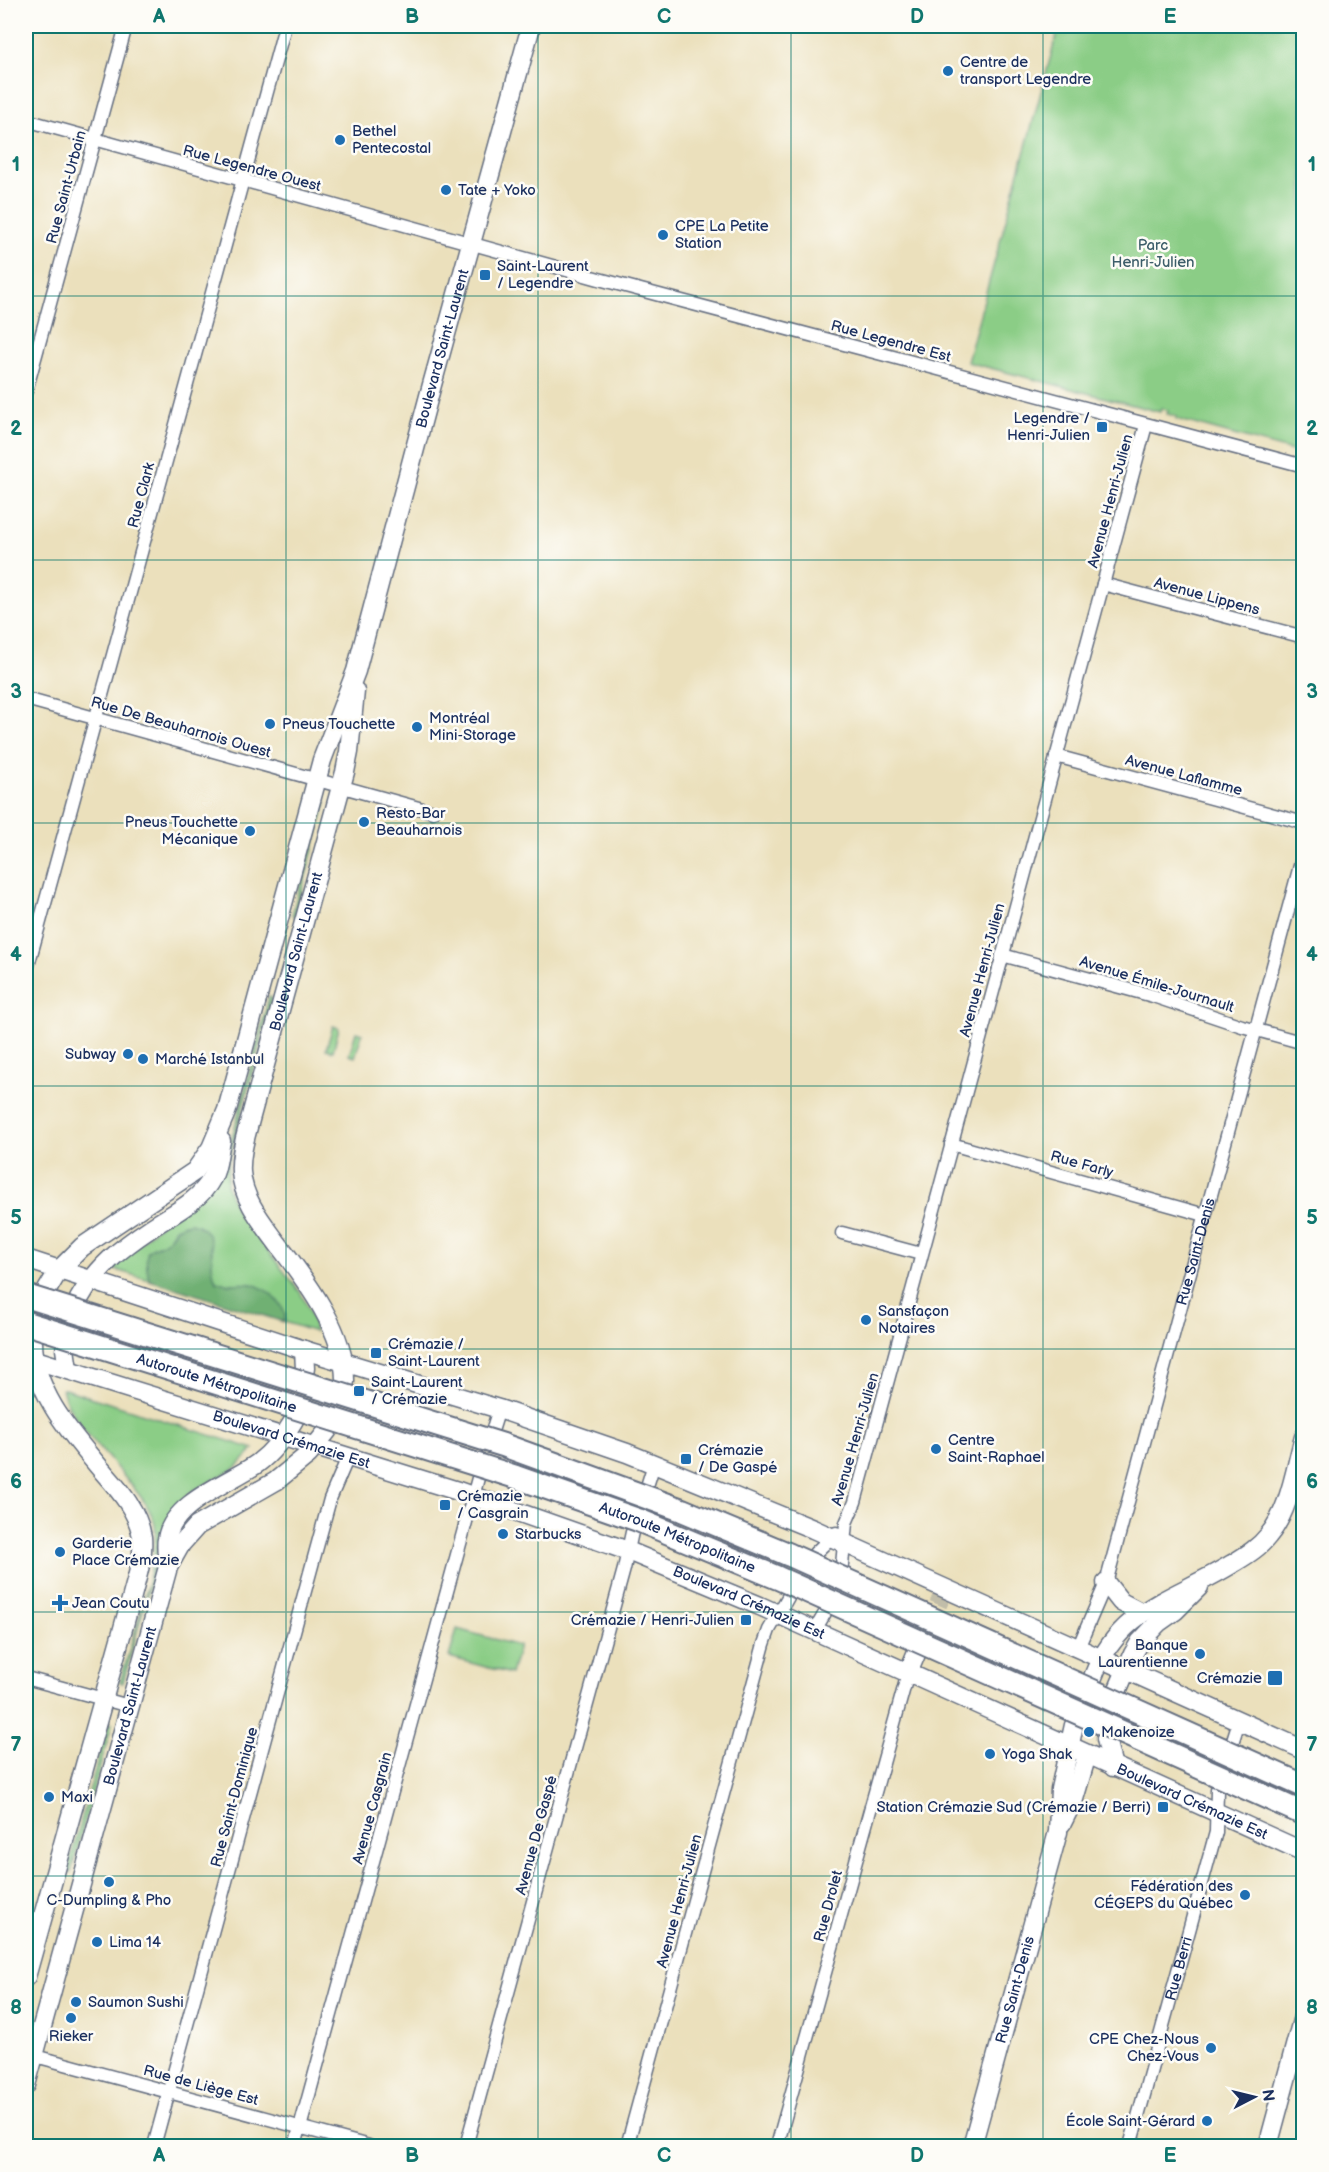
<svg xmlns="http://www.w3.org/2000/svg" width="1329" height="2172" viewBox="0 0 1329 2172" font-family="'Balsamiq Sans',sans-serif">
	<style>
		.green { fill: #8bcd86; stroke: #537e72; stroke-width: 1.5 }
		.forest { fill: #70b073; stroke: #467068; stroke-width: 1.5 }
		.lines { fill: none; stroke-linecap: round; stroke-linejoin: round }
		.secondary-tunnel { stroke: #c1bda9; stroke-width: 18; stroke-dasharray: 18 9; stroke-linecap: butt }
		.street-casing { stroke: #646d7f; stroke-width: 15 }
		.secondary-casing { stroke: #646d7f; stroke-width: 21 }
		.street { stroke: #fff; stroke-width: 12 }
		.secondary { stroke: #fff; stroke-width: 18 }
		.highway-bridge-casing { stroke: #646d7f; stroke-width: 26; stroke-linecap: butt }
		.highway-bridge { stroke: #fff; stroke-width: 22 }
		.grid { fill: none; stroke: #0f766e; stroke-width: 1.5; stroke-opacity: 0.55 }
		.poi-dot { fill: #1f6fb2; stroke: #fdfcf7; stroke-width: 2 }
		.labels { text-anchor: middle; stroke-width: 5; stroke-linejoin: round; paint-order: stroke }
		.poi-label { font-size: 15px; fill: #1b2f5e; stroke: #fdfcf7; text-anchor: start }
		.street-label { font-size: 15px; fill: #1b2f5e; stroke: #fdfcf7 }
		.park-label { font-size: 15px; fill: #3d5e6a; stroke: #fdfcf7 }
		.neatline { fill: none; stroke: #0f766e; stroke-width: 2 }
		.grid-label { font-size: 20px; text-anchor: middle; font-weight: bold; fill: #0f766e }
	</style>
	<rect width="100%" height="100%" fill="#fdfcf7"/>
	<filter id="ink" filterUnits="userSpaceOnUse"><feTurbulence type="fractalNoise" baseFrequency=".0167" numOctaves="2"/><feDisplacementMap in="SourceGraphic" scale="12" xChannelSelector="R" yChannelSelector="G"/><feConvolveMatrix kernelMatrix="1 2 1 2 8 2 1 2 1" color-interpolation-filters="sRGB"/></filter>
	<filter id="wash" filterUnits="userSpaceOnUse"><feTurbulence type="fractalNoise" baseFrequency=".008" numOctaves="4" result="noise"/><feDisplacementMap in="SourceGraphic" scale="24" xChannelSelector="R" yChannelSelector="G"/><feGaussianBlur stdDeviation="1.35" result="paint"/><feColorMatrix in="noise" values="0 0 0 0 0 0 0 0 0 0 0 0 0 0 0 0 0 1.4 0 .05"/><feComposite in="paint" operator="in"/></filter>
	<g filter="url(#wash)">
		<rect width="100%" height="100%" fill="#ebe0bc"/>
		<g class="green">
			<path d="M 1059,26 L 1303,26 L 1303,454 L 1176,419 L 1176,416 L 1167,414 L 1168,410 L 1161,409 L 1160,412 L 967,362 Z"/>
			<path d="M 322,801 L 326,802 L 295,916 L 292,915 Z"/>
			<path d="M 269,997 L 272,998 L 228,1164 L 227,1186 L 236,1210 L 300,1292 C 307,1305 313,1317 315,1332 L 284,1322 C 291,1305 263,1292 252,1284 L 233,1285 L 216,1281 L 211,1273 L 212,1248 L 199,1225 L 185,1224 L 175,1228 L 168,1241 L 153,1247 L 147,1265 L 149,1280 L 113,1269 L 119,1261 L 224,1168 Z"/>
			<path d="M 333,1026 L 339,1028 L 333,1051 L 326,1049 Z"/>
			<path d="M 356,1032 L 362,1034 L 355,1057 L 349,1055 Z"/>
			<path d="M 62,1389 L 65,1389 L 254,1449 L 236,1468 L 191,1492 L 177,1504 L 160,1538 L 154,1570 L 123,1683 L 120,1682 C 129,1649 163,1550 154,1521 C 146,1498 125,1479 111,1461 C 92,1439 70,1418 62,1389 Z"/>
			<path d="M 457,1629 L 519,1646 L 511,1674 L 449,1657 Z"/>
			<path d="M 108,1723 L 112,1724 L 71,1872 L 67,1871 Z"/>
		</g>
		<path class="forest" d="M 191,1223 C 223,1231 205,1260 216,1281 C 231,1287 242,1281 254,1285 C 267,1288 290,1308 284,1322 L 149,1280 C 148,1272 144,1259 148,1251 C 152,1246 160,1246 165,1242 C 176,1234 172,1226 191,1223 Z"/>
	</g>
	<g filter="url(#ink)">
		<g class="lines">
			<path class="secondary-tunnel" d="M 916,1654 L 941,1598"/>
			<g class="street-casing">
				<g id="street">
					<path d="M 26,120 L 599,279 L 1304,466"/>
					<path d="M 26,391 L 126,26"/>
					<path d="M 1103,584 L 1304,637"/>
					<path d="M 26,699 L 433,812"/>
					<path d="M 1056,756 L 1304,823"/>
					<path d="M 1002,955 L 1153,996 L 1242,1026 L 1304,1043"/>
					<path d="M 26,973 L 285,26"/>
					<path d="M 951,1144 L 1205,1215"/>
					<path d="M 842,1233 L 921,1254"/>
					<path d="M 493,1428 L 499,1409"/>
					<path d="M 648,1483 L 654,1464"/>
					<path d="M 815,1553 L 836,1533"/>
					<path d="M 842,1565 L 846,1523 L 855,1502 L 1146,425"/>
					<path d="M 815,1630 L 825,1613"/>
					<path id="s1" d="M 1078,1648 L 1106,1583 L 1304,851"/>
					<path d="M 26,1678 L 129,1706"/>
					<path d="M 1233,1740 L 1239,1721"/>
					<path d="M 28,2054 L 369,2146"/>
					<path d="M 154,2146 L 330,1499 L 348,1457"/>
					<path d="M 295,2146 L 478,1478"/>
					<path d="M 466,2146 L 624,1569 L 632,1532"/>
					<path d="M 627,2146 L 764,1644 L 769,1630 L 788,1597"/>
					<path d="M 777,2146 L 908,1673"/>
					<path id="s2" d="M 1130,2146 L 1216,1832 L 1217,1789"/>
				</g>
			</g>
			<g class="secondary-casing">
				<g id="secondary">
					<path d="M 26,1259 L 304,1350 L 499,1409 L 627,1453 L 813,1529 L 1304,1750"/>
					<path id="s3" d="M 47,1290 L 59,1270 L 82,1247 L 195,1171 L 211,1148 L 227,1110 L 322,760 L 356,671 L 430,392 L 531,26"/>
					<path d="M 79,1299 C 97,1267 121,1248 151,1228 C 172,1214 200,1201 212,1178 C 218,1168 218,1153 221,1141"/>
					<path d="M 65,1349 L 68,1369"/>
					<path d="M 304,1350 L 305,1369"/>
					<path id="s4" d="M 26,1357 L 458,1491 L 628,1551 L 760,1606 L 1304,1852"/>
					<path id="s5" d="M 345,1382 C 346,1333 307,1282 278,1244 C 262,1222 243,1200 241,1172 C 240,1156 244,1141 248,1127 L 345,772 L 349,752 L 355,691"/>
					<path d="M 168,1567 C 168,1558 165,1547 167,1539 C 172,1502 232,1482 258,1463 C 274,1451 284,1437 294,1420"/>
					<path d="M 1106,1583 L 1121,1602 L 1142,1613"/>
					<path d="M 908,1673 L 916,1654"/>
					<path d="M 1093,1677 C 1119,1608 1175,1599 1232,1564 C 1245,1556 1259,1548 1268,1536 C 1290,1510 1295,1469 1304,1437"/>
					<path d="M 1118,1689 L 1133,1654 L 1140,1642 L 1158,1623 L 1175,1611 L 1199,1587"/>
					<path d="M 1106,1739 L 1113,1767"/>
					<path d="M 1062,1823 L 1074,1799 L 1087,1755"/>
					<path d="M 26,1977 L 132,1596 C 137,1577 144,1557 142,1537 C 138,1512 121,1492 105,1474 C 73,1436 32,1392 33,1339"/>
					<path id="s6" d="M 26,2085 L 168,1567 L 181,1544 L 197,1526 L 276,1481 L 309,1454 L 328,1430"/>
					<path id="s7" d="M 972,2146 L 1058,1832 L 1060,1789 L 1074,1725"/>
					<path d="M 1268,2146 L 1304,2013"/>
				</g>
			</g>
			<use href="#street" class="street"/>
			<use href="#secondary" class="secondary"/>
			<g class="highway-bridge-casing">
				<g id="highway-bridge">
					<path d="M 26,1296 L 503,1445 L 682,1510 L 790,1555 L 1304,1786"/>
					<path id="s8" d="M 26,1323 L 516,1477 L 638,1520 L 778,1578 L 1304,1814"/>
				</g>
			</g>
			<use href="#highway-bridge" class="highway-bridge"/>
		</g>
	</g>
	<path class="grid" d="M 286,26 L 286,2146M 538,26 L 538,2146M 791,26 L 791,2146M 1043,26 L 1043,2146M 26,296 L 1304,296M 26,560 L 1304,560M 26,823 L 1304,823M 26,1086 L 1304,1086M 26,1349 L 1304,1349M 26,1612 L 1304,1612M 26,1876 L 1304,1876"/>
	<g class="poi-dot">
		<circle cx="948" cy="71" r="6"/>
		<circle cx="340" cy="140" r="6"/>
		<circle cx="446" cy="190" r="6"/>
		<circle cx="663" cy="235" r="6"/>
		<rect x="479" y="269" width="12" height="12" rx="3"/>
		<rect x="1096" y="421" width="12" height="12" rx="3"/>
		<circle cx="270" cy="724" r="6"/>
		<circle cx="417" cy="727" r="6"/>
		<circle cx="364" cy="822" r="6"/>
		<circle cx="250" cy="831" r="6"/>
		<circle cx="128" cy="1054" r="6"/>
		<circle cx="143" cy="1059" r="6"/>
		<circle cx="866" cy="1320" r="6"/>
		<rect x="370" y="1347" width="12" height="12" rx="3"/>
		<rect x="353" y="1385" width="12" height="12" rx="3"/>
		<circle cx="936" cy="1449" r="6"/>
		<rect x="680" y="1453" width="12" height="12" rx="3"/>
		<rect x="439" y="1499" width="12" height="12" rx="3"/>
		<circle cx="503" cy="1534" r="6"/>
		<circle cx="60" cy="1552" r="6"/>
		<path d="M57 1594h6v6h6v6h-6v6h-6v-6h-6v-6h6z"/>
		<rect x="740" y="1614" width="12" height="12" rx="3"/>
		<circle cx="1200" cy="1654" r="6"/>
		<rect x="1267" y="1670" width="16" height="16" rx="3"/>
		<circle cx="1089" cy="1732" r="6"/>
		<circle cx="990" cy="1754" r="6"/>
		<circle cx="49" cy="1797" r="6"/>
		<rect x="1157" y="1801" width="12" height="12" rx="3"/>
		<circle cx="109" cy="1882" r="6"/>
		<circle cx="1245" cy="1895" r="6"/>
		<circle cx="97" cy="1942" r="6"/>
		<circle cx="76" cy="2002" r="6"/>
		<circle cx="71" cy="2018" r="6"/>
		<circle cx="1211" cy="2048" r="6"/>
		<circle cx="1207" cy="2121" r="6"/>
	</g>
	<g class="labels">
		<g class="poi-label">
			<text x="960" y="67">Centre de<tspan x="960" dy="17">transport Legendre</tspan></text>
			<text x="352" y="136">Bethel<tspan x="352" dy="17">Pentecostal</tspan></text>
			<text x="458" y="195">Tate + Yoko</text>
			<text x="675" y="231">CPE La Petite<tspan x="675" dy="17">Station</tspan></text>
			<text x="497" y="271">Saint-Laurent<tspan x="497" dy="17">/ Legendre</tspan></text>
			<text x="1090" y="423" text-anchor="end">Legendre /<tspan x="1090" dy="17">Henri-Julien</tspan></text>
			<text x="429" y="723">Montréal<tspan x="429" dy="17">Mini-Storage</tspan></text>
			<text x="282" y="729">Pneus Touchette</text>
			<text x="376" y="818">Resto-Bar<tspan x="376" dy="17">Beauharnois</tspan></text>
			<text x="238" y="827" text-anchor="end">Pneus Touchette<tspan x="238" dy="17">Mécanique</tspan></text>
			<text x="116" y="1059" text-anchor="end">Subway</text>
			<text x="155" y="1064">Marché Istanbul</text>
			<text x="878" y="1316">Sansfaçon<tspan x="878" dy="17">Notaires</tspan></text>
			<text x="388" y="1349">Crémazie /<tspan x="388" dy="17">Saint-Laurent</tspan></text>
			<text x="371" y="1387">Saint-Laurent<tspan x="371" dy="17">/ Crémazie</tspan></text>
			<text x="948" y="1445">Centre<tspan x="948" dy="17">Saint-Raphael</tspan></text>
			<text x="698" y="1455">Crémazie<tspan x="698" dy="17">/ De Gaspé</tspan></text>
			<text x="457" y="1501">Crémazie<tspan x="457" dy="17">/ Casgrain</tspan></text>
			<text x="515" y="1539">Starbucks</text>
			<text x="72" y="1548">Garderie<tspan x="72" dy="17">Place Crémazie</tspan></text>
			<text x="72" y="1608">Jean Coutu</text>
			<text x="734" y="1625" text-anchor="end">Crémazie / Henri-Julien</text>
			<text x="1188" y="1650" text-anchor="end">Banque<tspan x="1188" dy="17">Laurentienne</tspan></text>
			<text x="1262" y="1683" text-anchor="end">Crémazie</text>
			<text x="1101" y="1737">Makenoize</text>
			<text x="1002" y="1759">Yoga Shak</text>
			<text x="61" y="1802">Maxi</text>
			<text x="1151" y="1812" text-anchor="end">Station Crémazie Sud (Crémazie / Berri)</text>
			<text x="1233" y="1891" text-anchor="end">Fédération des<tspan x="1233" dy="17">CÉGEPS du Québec</tspan></text>
			<text x="109" y="1905" text-anchor="middle">C-Dumpling &amp; Pho</text>
			<text x="109" y="1947">Lima 14</text>
			<text x="88" y="2007">Saumon Sushi</text>
			<text x="71" y="2041" text-anchor="middle">Rieker</text>
			<text x="1199" y="2044" text-anchor="end">CPE Chez-Nous<tspan x="1199" dy="17">Chez-Vous</tspan></text>
			<text x="1195" y="2126" text-anchor="end">École Saint-Gérard</text>
		</g>
		<g class="street-label">
			<text transform="translate(252 168) rotate(15)" y="5">Rue Legendre Ouest</text>
			<text transform="translate(66 187) rotate(-75)" y="5">Rue Saint-Urbain</text>
			<text transform="translate(891 341) rotate(15)" y="5">Rue Legendre Est</text>
			<text dy="5" stroke="none"><textPath href="#s3" startOffset="1053">Boulevard Saint-Laurent</textPath></text>
			<text transform="translate(141 495) rotate(-75)" y="5">Rue Clark</text>
			<text transform="translate(1110 501) rotate(-75)" y="5">Avenue Henri-Julien</text>
			<text transform="translate(1207 596) rotate(15)" y="5">Avenue Lippens</text>
			<text transform="translate(181 727) rotate(16)" y="5">Rue De Beauharnois Ouest</text>
			<text transform="translate(1184 775) rotate(15)" y="5">Avenue Laflamme</text>
			<text dy="5" stroke="none"><textPath href="#s5" startOffset="466">Boulevard Saint-Laurent</textPath></text>
			<text transform="translate(982 970) rotate(-75)" y="5">Avenue Henri-Julien</text>
			<text transform="translate(1157 984) rotate(17)" y="5">Avenue Émile-Journault</text>
			<text transform="translate(1082 1164) rotate(16)" y="5">Rue Farly</text>
			<text dy="5" stroke="none"><textPath href="#s1" startOffset="414">Rue Saint-Denis</textPath></text>
			<text dy="5" stroke="none"><textPath href="#s8" startOffset="200">Autoroute Métropolitaine</textPath></text>
			<text dy="5" stroke="none"><textPath href="#s4" startOffset="278">Boulevard Crémazie Est</textPath></text>
			<text transform="translate(855 1439) rotate(-74)" y="5">Avenue Henri-Julien</text>
			<text dy="5" stroke="none"><textPath href="#s8" startOffset="686">Autoroute Métropolitaine</textPath></text>
			<text dy="5" stroke="none"><textPath href="#s4" startOffset="764">Boulevard Crémazie Est</textPath></text>
			<text dy="5" stroke="none"><textPath href="#s6" startOffset="393">Boulevard Saint-Laurent</textPath></text>
			<text transform="translate(234 1797) rotate(-75)" y="5">Rue Saint-Dominique</text>
			<text dy="5" stroke="none"><textPath href="#s4" startOffset="1250">Boulevard Crémazie Est</textPath></text>
			<text transform="translate(372 1808) rotate(-75)" y="5">Avenue Casgrain</text>
			<text transform="translate(536 1835) rotate(-75)" y="5">Avenue De Gaspé</text>
			<text transform="translate(679 1901) rotate(-75)" y="5">Avenue Henri-Julien</text>
			<text transform="translate(828 1906) rotate(-75)" y="5">Rue Drolet</text>
			<text dy="5" stroke="none"><textPath href="#s2" startOffset="184">Rue Berri</textPath></text>
			<text dy="5" stroke="none"><textPath href="#s7" startOffset="162">Rue Saint-Denis</textPath></text>
			<text transform="translate(201 2085) rotate(15)" y="5">Rue de Liège Est</text>
		</g>
		<g class="park-label">
			<text x="1153" y="250">Parc<tspan x="1153" dy="17">Henri-Julien</tspan></text>
		</g>
	</g>
	<rect width="1329" height="2172" fill="none" stroke="#fdfcf7" stroke-width="66"/>
	<g transform="translate(1254 2097) rotate(83)" stroke="#fdfcf7" stroke-width="4.5" paint-order="stroke">
	<path d="M0-4.5L10 22L0 15L-10 22Z" fill="#1b2f5e"/>
	<text y="-9" font-size="16" font-weight="bold" text-anchor="middle" fill="#1b2f5e">N</text>
	</g>
	<rect x="33" y="33" width="1263" height="2106" class="neatline"/>
	<g class="grid-label">
		<text x="159" y="23">A</text>
		<text x="412" y="23">B</text>
		<text x="664" y="23">C</text>
		<text x="917" y="23">D</text>
		<text x="1170" y="23">E</text>
		<text x="16" y="171">1</text>
		<text x="1312" y="171">1</text>
		<text x="16" y="435">2</text>
		<text x="1312" y="435">2</text>
		<text x="16" y="698">3</text>
		<text x="1312" y="698">3</text>
		<text x="16" y="961">4</text>
		<text x="1312" y="961">4</text>
		<text x="16" y="1224">5</text>
		<text x="1312" y="1224">5</text>
		<text x="16" y="1488">6</text>
		<text x="1312" y="1488">6</text>
		<text x="16" y="1751">7</text>
		<text x="1312" y="1751">7</text>
		<text x="16" y="2014">8</text>
		<text x="1312" y="2014">8</text>
		<text x="159" y="2162">A</text>
		<text x="412" y="2162">B</text>
		<text x="664" y="2162">C</text>
		<text x="917" y="2162">D</text>
		<text x="1170" y="2162">E</text>
	</g>
</svg>
